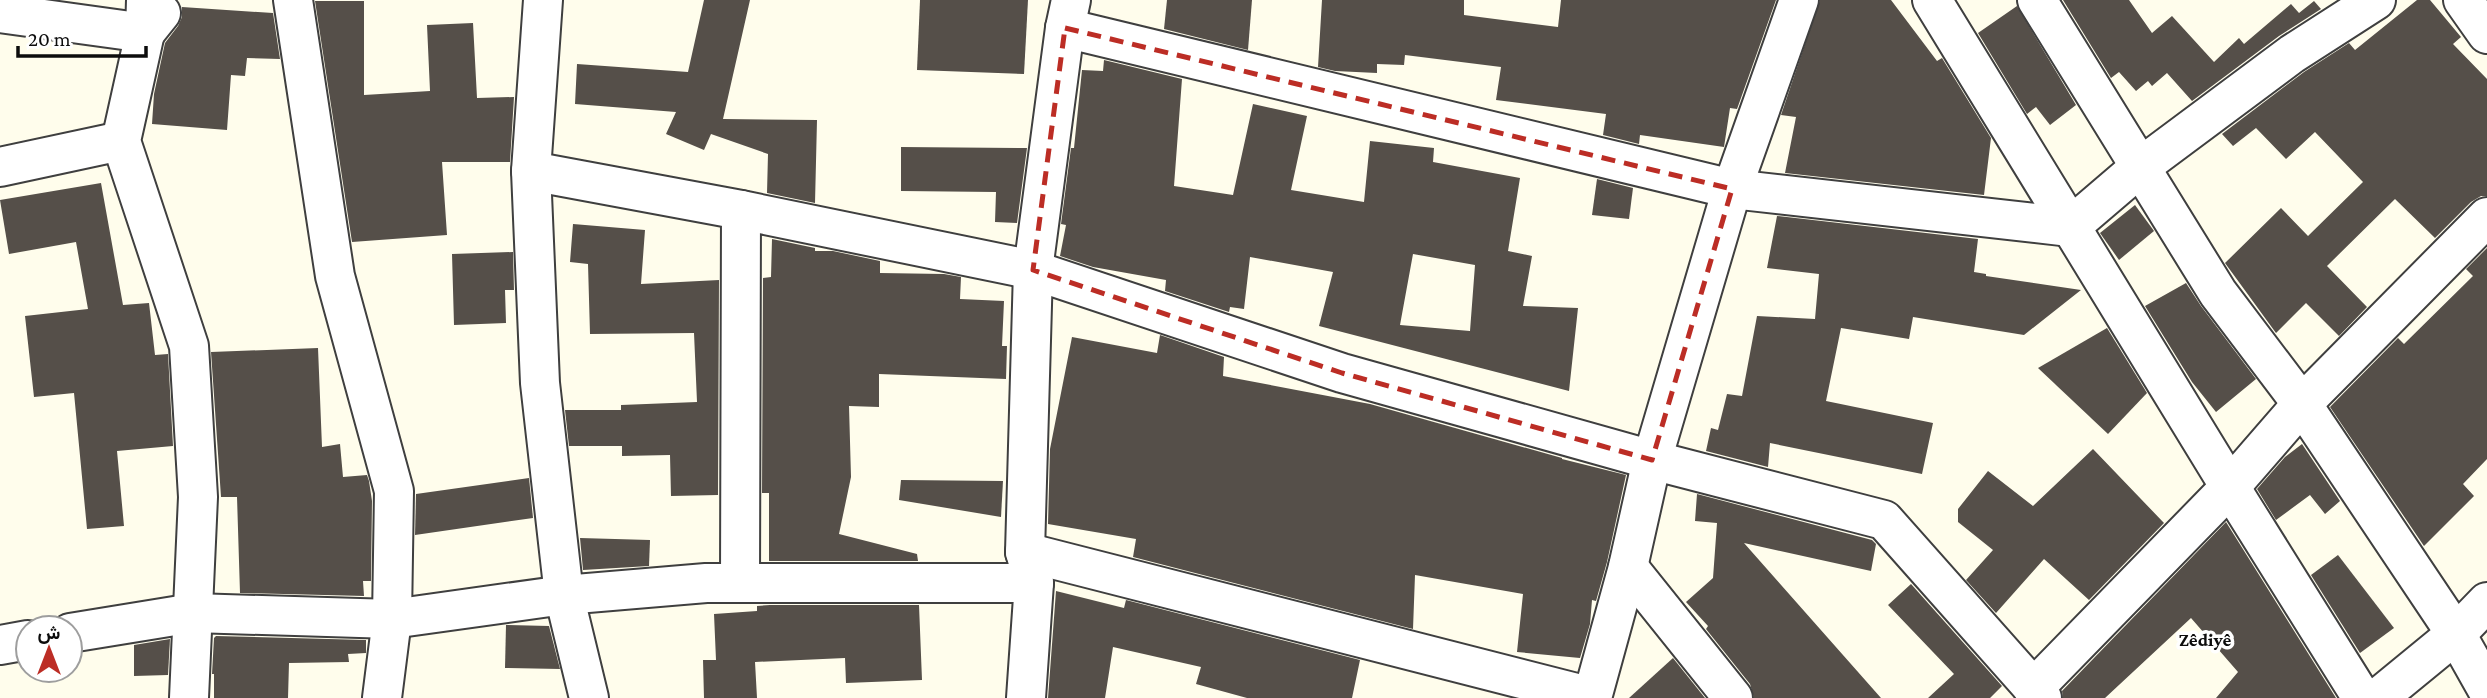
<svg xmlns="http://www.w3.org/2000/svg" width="2487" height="698" viewBox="0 0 2487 698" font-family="'Crimson Pro',Vazirmatn,serif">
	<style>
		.building { fill: #554f49; fill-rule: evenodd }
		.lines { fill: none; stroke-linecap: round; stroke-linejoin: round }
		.minor-casing { stroke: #3f3f3f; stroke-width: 42 }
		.minor { stroke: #fff; stroke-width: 38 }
		.marked { fill: none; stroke: #bc2d25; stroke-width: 5; stroke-dasharray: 14 9; stroke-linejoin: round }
		.labels { text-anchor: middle; stroke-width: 7; stroke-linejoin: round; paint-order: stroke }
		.neighbourhood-label { font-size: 19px; font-weight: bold; fill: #0c0c0c; stroke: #fff }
	</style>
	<rect width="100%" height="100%" fill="#fffdec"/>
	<g class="building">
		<path d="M 704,0 L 750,0 L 723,119 L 817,120 L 815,203 L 767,193 L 768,154 L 711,134 L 704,150 L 666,134 L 676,112 L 575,104 L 577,64 L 688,72 Z"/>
		<path d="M 920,0 L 1028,0 L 1024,74 L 917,70 Z"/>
		<path d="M 1167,0 L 1252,0 L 1248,50 L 1164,29 Z"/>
		<path d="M 1322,0 L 1464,0 L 1464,15 L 1558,27 L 1561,0 L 1776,0 L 1737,109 L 1730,108 L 1724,147 L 1640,135 L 1639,144 L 1603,135 L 1606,114 L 1496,100 L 1501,67 L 1405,55 L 1404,65 L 1377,64 L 1377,73 L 1335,71 L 1318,67 Z"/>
		<path d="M 1820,0 L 1891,0 L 1937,61 L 1942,58 L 1991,138 L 1984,195 L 1785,173 L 1796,117 L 1781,115 Z"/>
		<path d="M 2063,0 L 2129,0 L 2152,33 L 2172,16 L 2214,62 L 2239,38 L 2244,44 L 2291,4 L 2299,13 L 2314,1 L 2321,9 L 2279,36 L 2192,101 L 2167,73 L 2152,86 L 2148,81 L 2136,91 L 2119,72 L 2111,78 Z"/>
		<path d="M 2417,0 L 2430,0 L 2461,37 L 2453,44 L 2487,79 L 2487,196 L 2481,196 L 2471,202 L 2435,238 L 2395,199 L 2327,266 L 2367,307 L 2339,336 L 2306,303 L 2276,333 L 2225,263 L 2281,208 L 2308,236 L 2363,182 L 2315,132 L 2286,159 L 2256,128 L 2233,146 L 2222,134 L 2304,72 L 2349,43 L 2355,50 Z"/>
		<path d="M 315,1 L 364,1 L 364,95 L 430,91 L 427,25 L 473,23 L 477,98 L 514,97 L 510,162 L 442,162 L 447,235 L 352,242 Z"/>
		<path d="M 2017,6 L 2076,105 L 2050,125 L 2036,107 L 2027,114 L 1978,33 Z"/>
		<path d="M 182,7 L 273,13 L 280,59 L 247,58 L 245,76 L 231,75 L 227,130 L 152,124 L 154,94 L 165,43 L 178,26 L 182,17 Z"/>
		<path d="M 1104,60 L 1182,79 L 1174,186 L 1233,195 L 1253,104 L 1307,116 L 1291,190 L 1364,202 L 1370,141 L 1434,148 L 1433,162 L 1520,178 L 1508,251 L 1532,256 L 1523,306 L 1578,308 L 1569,391 L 1319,326 L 1333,272 L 1250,257 L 1244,309 L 1230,307 L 1229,312 L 1165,291 L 1166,280 L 1093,267 L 1060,256 L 1066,225 L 1061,224 L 1071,148 L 1074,148 L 1082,70 L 1103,71 ZM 1413,254 L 1475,265 L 1470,331 L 1400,325 Z"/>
		<path d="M 901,147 L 1027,148 L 1017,223 L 995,222 L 996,192 L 901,191 Z"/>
		<path d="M 1597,179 L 1633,188 L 1629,219 L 1592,215 Z"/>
		<path d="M 101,183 L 123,305 L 149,303 L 155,355 L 168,354 L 173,446 L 117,451 L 124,526 L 87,529 L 74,393 L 34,397 L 25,316 L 88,309 L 76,242 L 9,254 L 0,200 Z"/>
		<path d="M 2135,205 L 2154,231 L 2119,260 L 2100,233 Z"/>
		<path d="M 1777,216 L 1978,239 L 1974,272 L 1986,274 L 1986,276 L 2081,290 L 2024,335 L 1913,317 L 1909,339 L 1841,328 L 1826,401 L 1933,423 L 1922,474 L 1770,443 L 1768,467 L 1706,451 L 1711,428 L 1718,430 L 1727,394 L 1742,396 L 1757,316 L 1815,319 L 1819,274 L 1767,268 Z"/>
		<path d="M 573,224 L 645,230 L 641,284 L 719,280 L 718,495 L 671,496 L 670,455 L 622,456 L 622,446 L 569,446 L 565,410 L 621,410 L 621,405 L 697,402 L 694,333 L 590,334 L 588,264 L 570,262 Z"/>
		<path d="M 772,239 L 815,248 L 815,251 L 833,251 L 880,261 L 880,273 L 944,274 L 961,277 L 960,299 L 1004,301 L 1002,346 L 1007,346 L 1006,379 L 879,374 L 879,407 L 849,406 L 851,477 L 839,534 L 917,554 L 918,561 L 769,561 L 769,493 L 762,493 L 763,278 L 771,277 Z"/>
		<path d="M 2487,248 L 2487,459 L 2463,484 L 2474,496 L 2424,546 L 2330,407 L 2398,338 L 2404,344 L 2473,276 L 2466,269 Z"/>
		<path d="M 513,252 L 514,290 L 505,290 L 506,323 L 454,325 L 452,254 Z"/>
		<path d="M 2186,283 L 2201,306 L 2256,379 L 2216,412 L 2192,382 L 2145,306 Z"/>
		<path d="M 2107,328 L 2147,393 L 2108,434 L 2038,368 Z"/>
		<path d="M 1160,335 L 1224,357 L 1223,376 L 1370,404 L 1562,458 L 1562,459 L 1626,475 L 1607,562 L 1596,601 L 1592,600 L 1590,624 L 1580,658 L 1517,652 L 1523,594 L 1415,575 L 1413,629 L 1133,557 L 1136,539 L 1048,524 L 1050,449 L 1072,337 L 1157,353 Z"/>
		<path d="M 318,348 L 322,447 L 340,444 L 343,477 L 367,475 L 369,481 L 372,501 L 371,581 L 363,581 L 364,596 L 240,593 L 237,497 L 221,497 L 211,352 Z"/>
		<path d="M 2302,444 L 2340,501 L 2325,514 L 2310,495 L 2276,520 L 2257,489 L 2285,457 Z"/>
		<path d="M 2093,449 L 2164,523 L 2089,600 L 2044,559 L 1996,613 L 1966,580 L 1993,550 L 1958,522 L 1958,509 L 1988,471 L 2033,506 Z"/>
		<path d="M 529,478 L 533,518 L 415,535 L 416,494 Z"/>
		<path d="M 901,480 L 1003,481 L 1001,517 L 899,500 Z"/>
		<path d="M 1697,494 L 1872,540 L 1876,544 L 1871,571 L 1744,543 L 1881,698 L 1754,698 L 1750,684 L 1706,629 L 1708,626 L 1686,602 L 1713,578 L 1717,523 L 1695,521 Z"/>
		<path d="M 2226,522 L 2336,698 L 2216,698 L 2238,672 L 2191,618 L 2105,698 L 2063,698 L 2062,691 Z"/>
		<path d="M 580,538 L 650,540 L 649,566 L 583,570 Z"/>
		<path d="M 2338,555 L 2394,628 L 2360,653 L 2311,575 Z"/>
		<path d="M 1911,584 L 2002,686 L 1990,698 L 1928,698 L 1954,674 L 1888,605 Z"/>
		<path d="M 1056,591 L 1124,608 L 1126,600 L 1360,660 L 1352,698 L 1247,698 L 1196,684 L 1201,667 L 1113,647 L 1105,698 L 1048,698 Z"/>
		<path d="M 770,605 L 919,605 L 922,680 L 846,683 L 845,658 L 755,662 L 757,698 L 704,698 L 703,660 L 716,660 L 714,614 L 757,611 L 757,606 Z"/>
		<path d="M 506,625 L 549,626 L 560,669 L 505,668 Z"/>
		<path d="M 216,636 L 366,640 L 366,653 L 348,654 L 349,662 L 289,663 L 288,698 L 214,698 L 214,674 L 212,674 L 214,638 Z"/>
		<path d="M 170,639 L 168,675 L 134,676 L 134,645 Z"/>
		<path d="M 1673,658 L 1705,698 L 1629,698 Z"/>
	</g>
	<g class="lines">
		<g class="minor-casing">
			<g id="minor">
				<path d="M 146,0 L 145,33 L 121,141 L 189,346 L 198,497 L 189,698"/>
				<path d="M 293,0 L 335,276 L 394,491 L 392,619 L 382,698"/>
				<path d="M 543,0 L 531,171 L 540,383 L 564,595 L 589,698"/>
				<path d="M 1932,0 L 2230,487 L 2362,698"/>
				<path d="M 2037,0 L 2218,293 L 2302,404 L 2456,634 L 2487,689"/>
				<path d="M 2463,0 L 2487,34"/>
				<path d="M 0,13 L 145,33 L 161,13"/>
				<path d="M 1065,28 L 1732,189 L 2070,227 L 2139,168 L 2292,54 L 2376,0"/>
				<path d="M 0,167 L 121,141"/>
				<path d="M 531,171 L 741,210 L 1033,270 L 1342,373 L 1652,460 L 1884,520 L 2042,698"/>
				<path d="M 1025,552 L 1592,697"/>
				<path d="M 1628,567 L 1733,698"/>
				<path d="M 740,583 L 741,210"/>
				<path d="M 70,633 L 193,613 L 392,619 L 564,595 L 706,583 L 1034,583"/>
				<path d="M 0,645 L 28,640"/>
				<path d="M 2033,689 L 2230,487 L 2302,404 L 2487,217"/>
				<path d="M 1026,698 L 1034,583 L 1025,552 L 1033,270 L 1065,28 L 1071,0"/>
				<path d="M 1592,698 L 1628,567 L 1652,460 L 1732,189 L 1799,0"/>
				<path d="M 2378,698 L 2456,634 L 2487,602"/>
			</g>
		</g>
		<use href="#minor" class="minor"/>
	</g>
	<path class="marked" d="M 1065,28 L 1732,189 L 1652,460 L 1342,373 L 1033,270 Z"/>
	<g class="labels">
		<g class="neighbourhood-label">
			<text x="2205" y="646">Zêdiyê</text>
		</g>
	</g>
	<g transform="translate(49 649)"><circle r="33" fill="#ffffff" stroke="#9e9e9e" stroke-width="2"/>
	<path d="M0-5L12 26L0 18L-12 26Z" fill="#bc2d25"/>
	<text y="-10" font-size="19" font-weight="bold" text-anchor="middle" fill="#0c0c0c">ش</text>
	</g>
	<path d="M18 46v10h128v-10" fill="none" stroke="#0c0c0c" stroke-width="3.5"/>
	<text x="28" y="46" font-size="21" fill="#0c0c0c" stroke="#ffffff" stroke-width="5" paint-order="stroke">20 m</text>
</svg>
